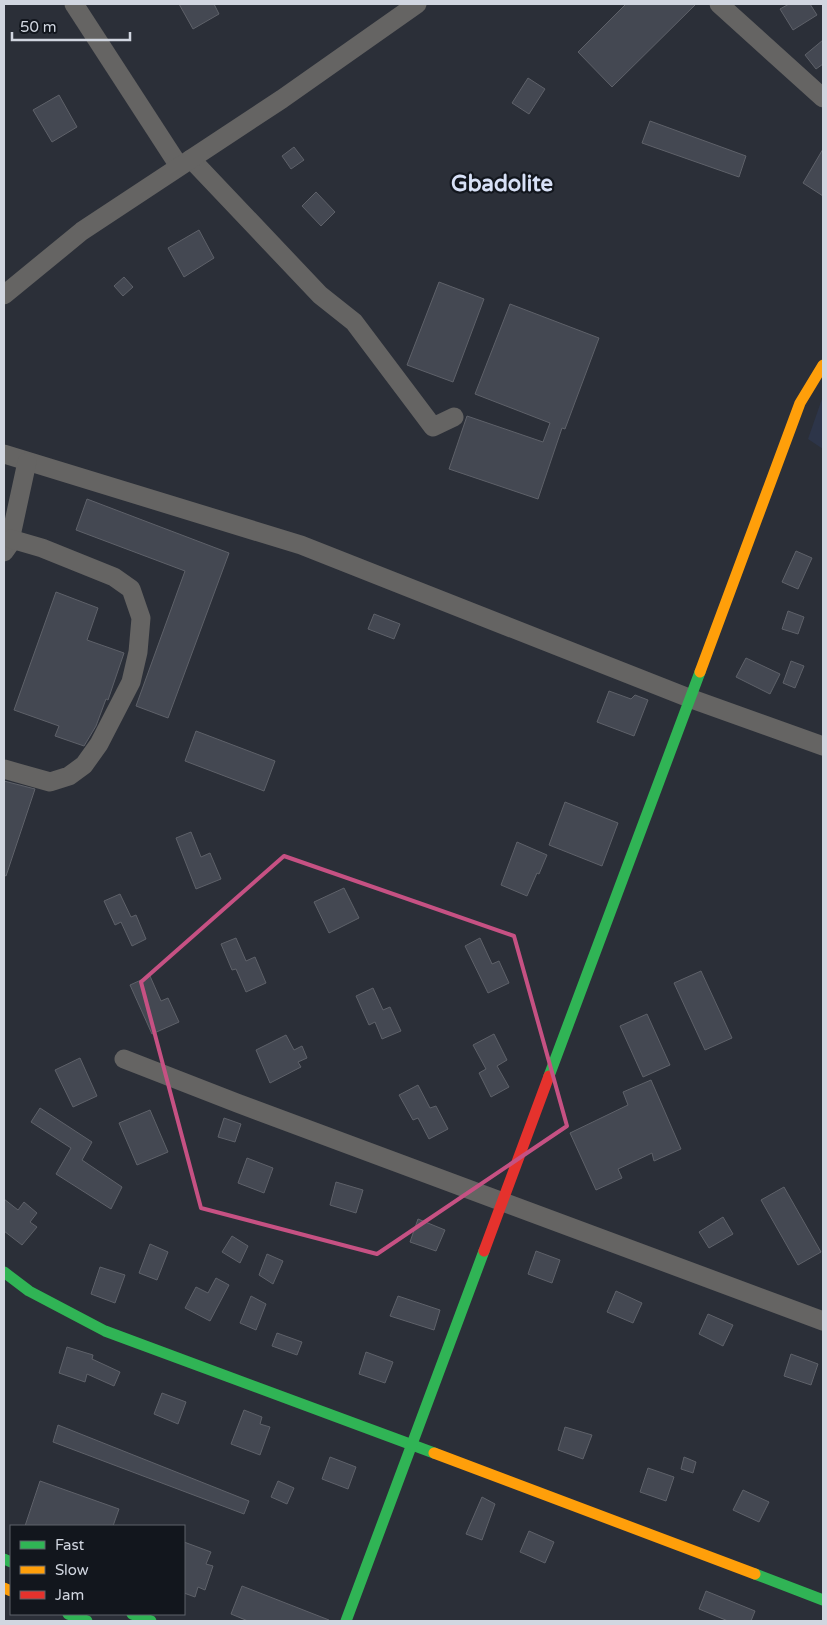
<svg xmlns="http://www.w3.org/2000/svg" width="827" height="1625" viewBox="0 0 827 1625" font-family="'Varela Round',sans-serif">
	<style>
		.built { fill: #2d3549 }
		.building { fill: #444852; stroke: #5e6169 }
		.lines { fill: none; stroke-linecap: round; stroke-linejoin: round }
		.street { stroke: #656463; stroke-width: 19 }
		.fast { stroke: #30b455; stroke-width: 11 }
		.slow { stroke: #ff9f0a; stroke-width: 11 }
		.jam { stroke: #e5322d; stroke-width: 11 }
		.marked { fill: none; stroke: #c65183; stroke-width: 4; stroke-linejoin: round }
		.labels { text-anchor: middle; stroke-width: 4.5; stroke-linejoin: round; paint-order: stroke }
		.district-label { font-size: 22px; font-weight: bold; fill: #d8e1f7; stroke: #12161d }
	</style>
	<rect width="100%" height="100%" fill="#2b2f38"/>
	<path class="built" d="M 823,396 L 823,449 L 808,439 Z"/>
	<g class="building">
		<path d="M 179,4 L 214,4 L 219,14 L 193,29 Z"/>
		<path d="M 626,4 L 696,4 L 612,87 L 578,52 Z"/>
		<path d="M 789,4 L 810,4 L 817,15 L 793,30 L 780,9 Z"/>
		<path d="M 823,40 L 823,64 L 816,69 L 805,55 Z"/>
		<path d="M 528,78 L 545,89 L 529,114 L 512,103 Z"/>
		<path d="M 59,95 L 77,127 L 52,142 L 33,110 Z"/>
		<path d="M 650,121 L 746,156 L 739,177 L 642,143 Z"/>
		<path d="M 294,147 L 304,160 L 291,169 L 282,156 Z"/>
		<path d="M 823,149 L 823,196 L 803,183 Z"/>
		<path d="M 316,192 L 335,212 L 321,226 L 302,206 Z"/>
		<path d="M 199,230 L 214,258 L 184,277 L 168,248 Z"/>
		<path d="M 124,277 L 133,287 L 123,296 L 114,286 Z"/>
		<path d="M 439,282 L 484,299 L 453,382 L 407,365 Z"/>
		<path d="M 510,304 L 599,338 L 565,429 L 562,428 L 538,499 L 449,469 L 467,416 L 543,442 L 550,423 L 475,394 Z"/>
		<path d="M 87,499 L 229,553 L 168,718 L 136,706 L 185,571 L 76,530 Z"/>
		<path d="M 796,551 L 812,558 L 798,589 L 782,582 Z"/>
		<path d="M 56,592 L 98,608 L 87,640 L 124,653 L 108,700 L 106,699 L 96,726 L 84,746 L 55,736 L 59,726 L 14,710 Z"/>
		<path d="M 788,611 L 804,617 L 798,634 L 782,629 Z"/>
		<path d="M 374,614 L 400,624 L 394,639 L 368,629 Z"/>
		<path d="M 746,658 L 780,674 L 770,694 L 736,677 Z"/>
		<path d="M 791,661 L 804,666 L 795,688 L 783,683 Z"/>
		<path d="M 609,691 L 631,699 L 635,695 L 648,700 L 634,736 L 597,722 Z"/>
		<path d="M 196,731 L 275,761 L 264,791 L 185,761 Z"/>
		<path d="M 4,781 L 35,789 L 6,876 L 4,875 Z"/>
		<path d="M 565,802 L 618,823 L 602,866 L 549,845 Z"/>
		<path d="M 191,832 L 201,857 L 210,853 L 221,879 L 196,889 L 176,838 Z"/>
		<path d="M 517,842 L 547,855 L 539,874 L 537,873 L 527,896 L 501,885 Z"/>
		<path d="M 344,888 L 359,918 L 329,933 L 314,902 Z"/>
		<path d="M 120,894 L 131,917 L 136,915 L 146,939 L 132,946 L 121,922 L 115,925 L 104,901 Z"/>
		<path d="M 236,938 L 246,961 L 255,957 L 266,983 L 246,992 L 236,969 L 232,970 L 221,944 Z"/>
		<path d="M 480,938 L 492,964 L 499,961 L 509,983 L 488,993 L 465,946 Z"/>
		<path d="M 701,971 L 732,1038 L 705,1050 L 674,983 Z"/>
		<path d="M 150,976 L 161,1001 L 168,998 L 179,1022 L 152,1034 L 130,985 Z"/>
		<path d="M 373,988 L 383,1010 L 390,1007 L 401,1031 L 382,1039 L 375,1022 L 369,1025 L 356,996 Z"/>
		<path d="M 647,1014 L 670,1065 L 643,1077 L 620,1026 Z"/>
		<path d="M 494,1034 L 507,1060 L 497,1066 L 509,1087 L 491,1097 L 479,1073 L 486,1069 L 473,1045 Z"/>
		<path d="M 286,1035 L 294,1050 L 302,1046 L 307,1058 L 298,1062 L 301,1067 L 270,1083 L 256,1050 Z"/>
		<path d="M 80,1058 L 97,1096 L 73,1107 L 55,1070 Z"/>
		<path d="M 651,1080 L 681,1149 L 654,1161 L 652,1153 L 618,1169 L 622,1178 L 596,1190 L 570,1133 L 628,1105 L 623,1092 Z"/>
		<path d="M 418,1085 L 430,1108 L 436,1106 L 448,1129 L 429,1139 L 418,1118 L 413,1120 L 399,1095 Z"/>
		<path d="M 40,1108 L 92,1142 L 82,1160 L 122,1187 L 111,1209 L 56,1174 L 71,1148 L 31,1122 Z"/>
		<path d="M 150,1110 L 168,1152 L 137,1165 L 119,1123 Z"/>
		<path d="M 224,1118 L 241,1124 L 235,1142 L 218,1137 Z"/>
		<path d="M 247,1158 L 273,1168 L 264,1193 L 238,1183 Z"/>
		<path d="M 336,1182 L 363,1190 L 356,1213 L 330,1205 Z"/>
		<path d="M 784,1187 L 821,1252 L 798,1265 L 761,1200 Z"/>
		<path d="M 4,1199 L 18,1210 L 24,1202 L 37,1213 L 30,1222 L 37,1227 L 22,1245 L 4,1231 Z"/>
		<path d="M 723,1217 L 733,1234 L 709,1248 L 699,1232 Z"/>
		<path d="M 418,1219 L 445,1230 L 436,1251 L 410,1242 Z"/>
		<path d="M 232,1236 L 248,1246 L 240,1263 L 222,1252 Z"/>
		<path d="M 150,1244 L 168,1252 L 157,1280 L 139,1273 Z"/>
		<path d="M 536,1251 L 560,1260 L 552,1283 L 528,1274 Z"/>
		<path d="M 267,1254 L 283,1261 L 273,1284 L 259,1275 Z"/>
		<path d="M 100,1267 L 125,1275 L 115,1303 L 91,1294 Z"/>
		<path d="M 216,1278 L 229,1285 L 210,1321 L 185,1308 L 196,1287 L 208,1293 Z"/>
		<path d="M 616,1291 L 642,1303 L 633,1323 L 607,1312 Z"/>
		<path d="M 251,1296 L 266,1304 L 256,1330 L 240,1323 Z"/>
		<path d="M 398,1296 L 440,1310 L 434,1330 L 390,1316 Z"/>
		<path d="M 708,1314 L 733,1325 L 723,1346 L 699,1334 Z"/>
		<path d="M 277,1333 L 302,1342 L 297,1355 L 272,1346 Z"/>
		<path d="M 67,1347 L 93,1355 L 92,1359 L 120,1372 L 114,1386 L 87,1374 L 85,1382 L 59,1373 Z"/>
		<path d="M 366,1352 L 393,1362 L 385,1383 L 359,1374 Z"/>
		<path d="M 791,1354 L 818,1364 L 811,1385 L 784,1376 Z"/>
		<path d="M 162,1393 L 186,1402 L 178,1424 L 154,1414 Z"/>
		<path d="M 244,1410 L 262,1417 L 260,1424 L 270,1427 L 260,1455 L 231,1444 Z"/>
		<path d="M 58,1425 L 249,1501 L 244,1514 L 53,1442 Z"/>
		<path d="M 565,1427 L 592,1435 L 583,1459 L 558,1450 Z"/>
		<path d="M 330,1457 L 356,1467 L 348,1489 L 322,1479 Z"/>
		<path d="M 684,1457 L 696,1462 L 693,1473 L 681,1469 Z"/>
		<path d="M 648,1468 L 674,1477 L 666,1501 L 640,1492 Z"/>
		<path d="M 40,1481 L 119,1509 L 113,1526 L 25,1526 Z"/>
		<path d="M 278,1481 L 294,1488 L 287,1504 L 271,1497 Z"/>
		<path d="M 743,1490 L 769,1502 L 759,1522 L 733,1510 Z"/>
		<path d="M 482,1497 L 495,1504 L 482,1540 L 466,1534 Z"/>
		<path d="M 529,1531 L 554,1542 L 545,1563 L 520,1552 Z"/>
		<path d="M 184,1542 L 211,1552 L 206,1564 L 213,1566 L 205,1590 L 198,1587 L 195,1597 L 184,1593 Z"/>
		<path d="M 242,1586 L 329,1620 L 328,1621 L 248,1621 L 231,1614 Z"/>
		<path d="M 706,1591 L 755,1611 L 751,1621 L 728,1621 L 699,1609 Z"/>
	</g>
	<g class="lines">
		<g class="street">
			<path d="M 74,4 L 179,166"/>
			<path d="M 719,4 L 823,98"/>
			<path d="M 191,159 L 320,295 L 354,322 L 433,427 L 454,417"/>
			<path d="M 4,295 L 82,231 L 282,99 L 417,4"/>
			<path d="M 4,454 L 301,545 L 689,698 L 823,746"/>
			<path d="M 4,552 L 9,545 L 27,462"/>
			<path d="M 4,769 L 50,782 L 69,776 L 84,765 L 99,744 L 131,682 L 138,652 L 141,618 L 131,589 L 114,577 L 42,548 L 11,539"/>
			<path d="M 124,1059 L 237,1103 L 823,1321"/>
		</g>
		<g class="fast">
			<path d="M 549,1076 L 700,672"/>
			<path d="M 4,1272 L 29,1291 L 105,1331 L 434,1453"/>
			<path d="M 4,1559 L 11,1562"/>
			<path d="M 755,1574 L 823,1600"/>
			<path d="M 68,1614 L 87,1621"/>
			<path d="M 132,1614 L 151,1621"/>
			<path d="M 346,1621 L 484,1251"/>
		</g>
		<g class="slow">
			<path d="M 700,672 L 800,403 L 823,365"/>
			<path d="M 434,1453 L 755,1574"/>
			<path d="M 4,1588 L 11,1591"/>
		</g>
		<path class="jam" d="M 484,1251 L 549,1076"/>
	</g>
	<path class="marked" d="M 284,856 L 514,936 L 567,1126 L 377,1254 L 201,1208 L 141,982 Z"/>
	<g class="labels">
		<g class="district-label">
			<text x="502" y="191">Gbadolite</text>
		</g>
	</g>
	<rect width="827" height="1625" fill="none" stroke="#d1d6e0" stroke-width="10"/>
	<rect x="10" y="1525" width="175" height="90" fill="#12161d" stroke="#5e636b"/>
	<rect x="20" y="1541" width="25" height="8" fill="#30b455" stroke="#5e636b"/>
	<text x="55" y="1550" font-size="15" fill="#d1d6e0">Fast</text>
	<rect x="20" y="1566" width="25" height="8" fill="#ff9f0a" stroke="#5e636b"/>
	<text x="55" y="1575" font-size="15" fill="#d1d6e0">Slow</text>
	<rect x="20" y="1591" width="25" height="8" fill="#e5322d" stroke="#5e636b"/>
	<text x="55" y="1600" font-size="15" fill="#d1d6e0">Jam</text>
	<path d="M12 32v8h118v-8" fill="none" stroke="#d1d6e0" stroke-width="2.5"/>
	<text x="20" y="32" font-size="15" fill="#d1d6e0" stroke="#12161d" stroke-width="4" paint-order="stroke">50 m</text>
</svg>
